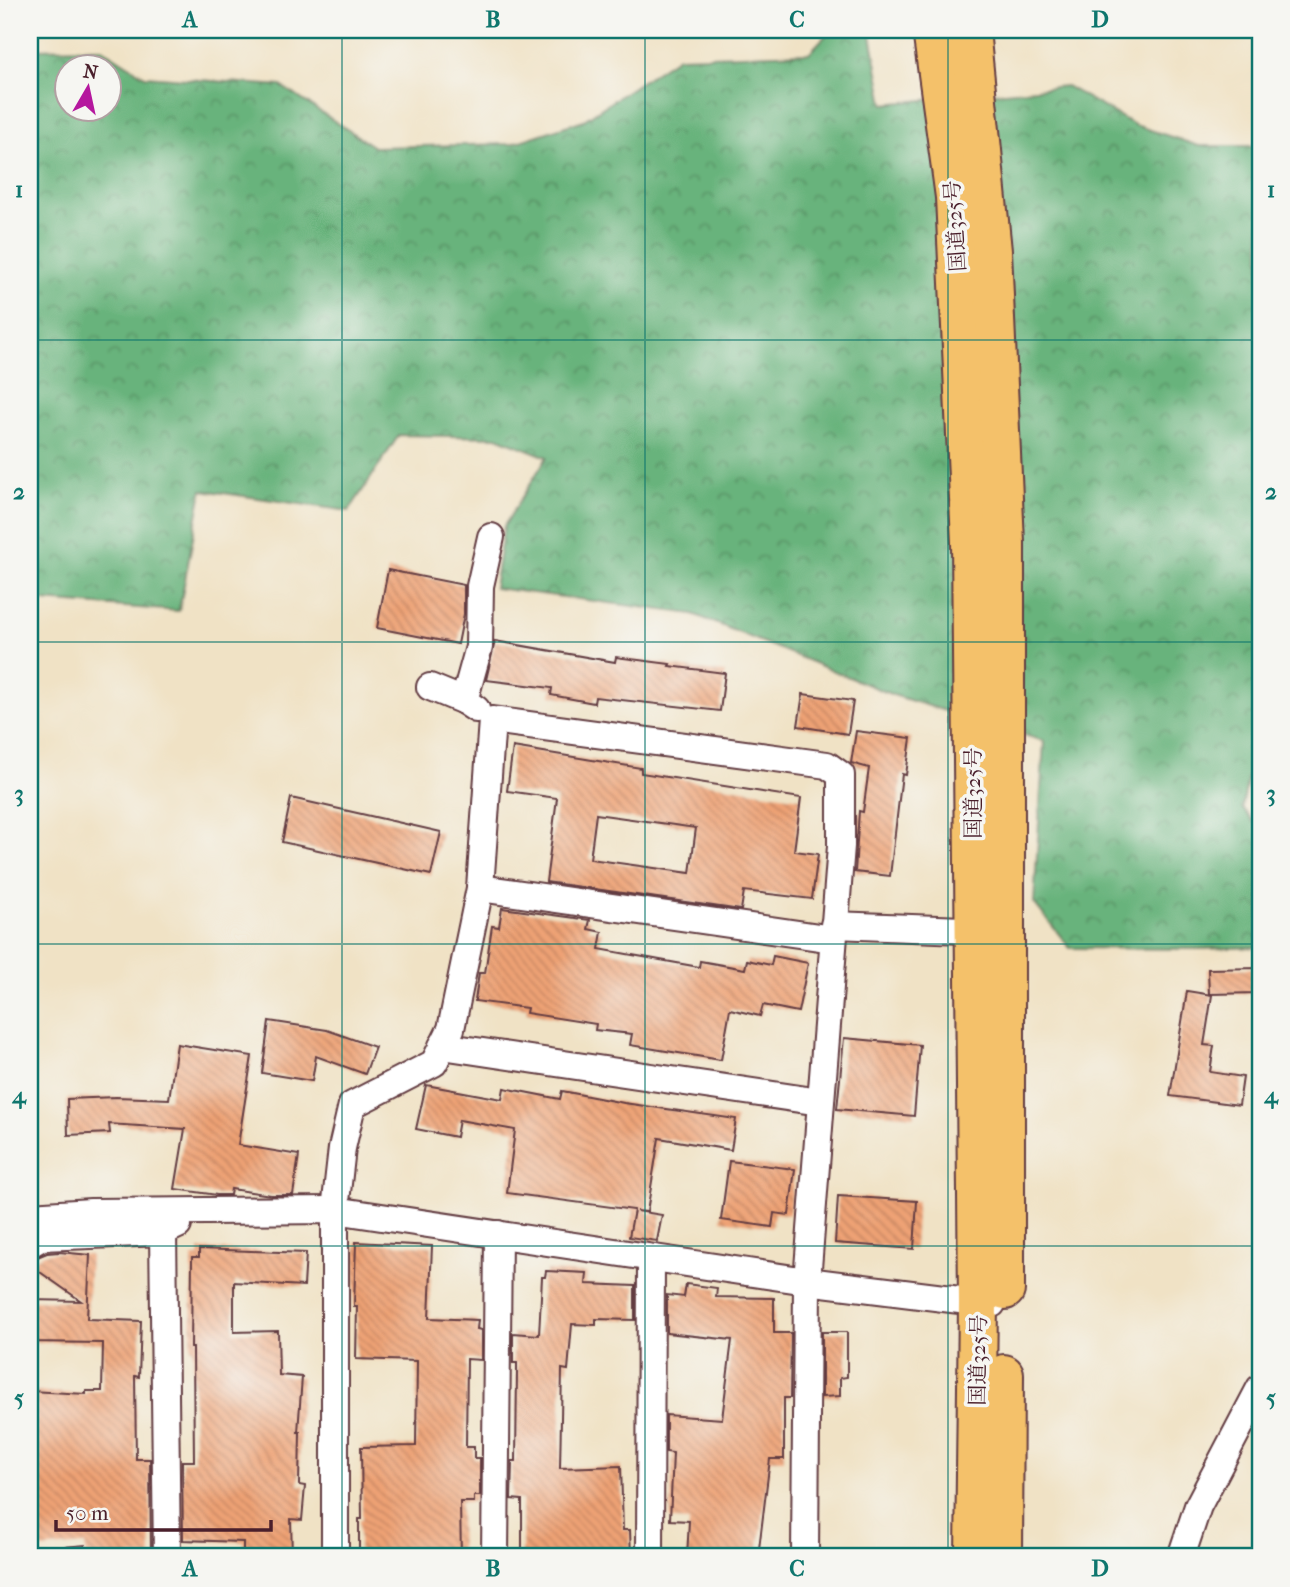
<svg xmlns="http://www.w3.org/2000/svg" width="1290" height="1587" viewBox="0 0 1290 1587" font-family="'IM FELL French Canon','Noto Serif JP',serif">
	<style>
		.forest { fill: url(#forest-crowns); stroke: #596953; stroke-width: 2; fill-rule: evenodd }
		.building { fill: url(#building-back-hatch); fill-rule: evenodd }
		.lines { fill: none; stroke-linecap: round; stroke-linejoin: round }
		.street-casing { stroke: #633c42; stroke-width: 30 }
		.highway-casing { stroke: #633c42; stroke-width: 42 }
		.street { stroke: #fff; stroke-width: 26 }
		.highway { stroke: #f4c16a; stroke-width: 38 }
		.grid { fill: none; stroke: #0f766e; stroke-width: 2; stroke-opacity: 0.55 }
		.labels { text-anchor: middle; stroke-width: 7; stroke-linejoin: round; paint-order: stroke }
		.street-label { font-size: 21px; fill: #4a1f2b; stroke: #f6f6f2 }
		.neatline { fill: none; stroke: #0f766e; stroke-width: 2.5 }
		.grid-label { font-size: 23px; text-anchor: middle; font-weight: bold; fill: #0f766e }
	</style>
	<defs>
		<pattern id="forest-crowns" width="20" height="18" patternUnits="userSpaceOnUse" patternTransform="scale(1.75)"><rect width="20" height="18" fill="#68b37b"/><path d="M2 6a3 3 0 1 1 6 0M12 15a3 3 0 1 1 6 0" fill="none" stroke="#589165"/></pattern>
		<pattern id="building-back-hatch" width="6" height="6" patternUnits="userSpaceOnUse" patternTransform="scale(1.75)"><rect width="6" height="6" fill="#eea275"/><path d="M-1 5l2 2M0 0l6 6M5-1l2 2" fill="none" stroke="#c38360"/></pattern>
	</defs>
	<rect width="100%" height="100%" fill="#f6f6f2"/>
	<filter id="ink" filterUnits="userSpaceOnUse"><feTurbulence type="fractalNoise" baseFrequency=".0143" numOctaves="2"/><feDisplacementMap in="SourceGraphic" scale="14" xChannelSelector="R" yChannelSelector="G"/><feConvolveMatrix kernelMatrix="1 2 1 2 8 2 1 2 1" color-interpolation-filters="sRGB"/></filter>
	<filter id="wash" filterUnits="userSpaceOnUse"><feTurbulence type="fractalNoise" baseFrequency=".00686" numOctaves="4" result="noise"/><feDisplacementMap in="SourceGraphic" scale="28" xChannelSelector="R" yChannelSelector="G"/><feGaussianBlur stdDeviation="1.57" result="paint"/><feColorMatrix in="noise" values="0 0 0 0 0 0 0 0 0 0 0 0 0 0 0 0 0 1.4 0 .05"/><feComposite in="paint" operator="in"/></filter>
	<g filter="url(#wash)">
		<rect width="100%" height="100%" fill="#f0e2c5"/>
		<path class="forest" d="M 831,30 L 870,30 L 884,104 L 1066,86 L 1135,125 L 1199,146 L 1260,146 L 1260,713 L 1242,808 L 1256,825 L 1260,826 L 1260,947 L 1198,949 L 1070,948 L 1034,903 L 1044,741 L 893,695 L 693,614 L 494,588 L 504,526 L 547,457 L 497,437 L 399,435 L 349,511 L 202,490 L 179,611 L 30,600 L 30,49 L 101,48 L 145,76 L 281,86 L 374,147 L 511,144 L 584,120 L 678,57 L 809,53 ZM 66,66 L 108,66 L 108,108 L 66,108 Z"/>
		<g id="blocks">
			<g class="building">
				<path d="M 388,570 L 464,585 L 464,614 L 458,644 L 377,628 Z"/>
				<path d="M 495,641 L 615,662 L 616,657 L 670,664 L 669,666 L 725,673 L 720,711 L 595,697 L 594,703 L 551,695 L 552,688 L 486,680 Z"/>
				<path d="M 803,694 L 853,701 L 848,734 L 798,726 Z"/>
				<path d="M 856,731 L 911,738 L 906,775 L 902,774 L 890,876 L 855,872 L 859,811 L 863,812 L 869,768 L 851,763 Z"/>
				<path d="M 513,747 L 641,768 L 641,773 L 801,798 L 794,851 L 818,854 L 812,899 L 744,891 L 741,910 L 546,882 L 557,798 L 507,791 ZM 596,814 L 696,828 L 690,873 L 590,859 Z"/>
				<path d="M 291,798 L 441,832 L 431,875 L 282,842 Z"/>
				<path d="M 502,908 L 590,920 L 588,929 L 602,932 L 599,949 L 699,967 L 700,961 L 745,969 L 747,960 L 771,965 L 773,956 L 808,963 L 798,1012 L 763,1005 L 760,1016 L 730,1009 L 721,1060 L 630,1045 L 632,1034 L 595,1030 L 596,1024 L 526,1013 L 527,1008 L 475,1001 L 479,973 L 485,973 L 492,926 L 499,927 Z"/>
				<path d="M 1260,968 L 1260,993 L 1209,994 L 1208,969 Z"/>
				<path d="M 1187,991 L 1212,995 L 1204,1045 L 1214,1046 L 1210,1072 L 1243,1077 L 1239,1105 L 1170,1096 Z"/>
				<path d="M 269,1021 L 327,1030 L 375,1047 L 365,1074 L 316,1056 L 312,1081 L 262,1073 Z"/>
				<path d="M 844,1038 L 920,1045 L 914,1116 L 837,1109 Z"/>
				<path d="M 177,1044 L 252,1056 L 238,1145 L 299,1155 L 293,1195 L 271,1195 L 231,1189 L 230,1195 L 217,1195 L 175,1189 L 185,1129 L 109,1124 L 110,1133 L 68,1135 L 67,1099 L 116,1097 L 169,1099 Z"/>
				<path d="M 426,1085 L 502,1099 L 504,1088 L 560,1099 L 562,1091 L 624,1103 L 736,1119 L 731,1150 L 659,1138 L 647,1212 L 637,1211 L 662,1215 L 657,1241 L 629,1237 L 634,1210 L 507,1193 L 515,1130 L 459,1120 L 456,1137 L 416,1129 Z"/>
				<path d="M 729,1161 L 795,1169 L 789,1215 L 774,1213 L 772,1227 L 721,1220 Z"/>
				<path d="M 838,1196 L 917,1201 L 914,1249 L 835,1243 Z"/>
				<path d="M 356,1242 L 432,1246 L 429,1318 L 478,1320 L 477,1329 L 481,1330 L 481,1360 L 467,1359 L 466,1447 L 474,1447 L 474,1458 L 480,1458 L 480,1496 L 474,1496 L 474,1502 L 460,1502 L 461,1557 L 359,1556 L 359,1519 L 362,1519 L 361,1447 L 416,1446 L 417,1361 L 356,1359 L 357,1306 L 354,1306 Z"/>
				<path d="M 199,1249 L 306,1253 L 304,1286 L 234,1282 L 234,1332 L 278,1331 L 279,1375 L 302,1377 L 298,1432 L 300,1432 L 299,1485 L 305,1486 L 302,1520 L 291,1519 L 292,1557 L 243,1557 L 243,1542 L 183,1540 L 182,1461 L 194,1461 L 193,1348 L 191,1348 L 192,1257 L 199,1257 Z"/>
				<path d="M 59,1252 L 90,1255 L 87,1319 L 141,1321 L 139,1377 L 135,1376 L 136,1459 L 150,1459 L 151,1557 L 85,1557 L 85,1545 L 30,1550 L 33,1437 L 30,1437 L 30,1391 L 86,1394 L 86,1391 L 102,1391 L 103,1343 L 30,1342 L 30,1300 L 81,1301 L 30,1265 L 30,1260 L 47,1253 Z"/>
				<path d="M 546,1271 L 587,1273 L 586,1284 L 635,1286 L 635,1320 L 596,1319 L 596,1325 L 572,1324 L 568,1370 L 562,1369 L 560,1468 L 621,1466 L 623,1530 L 630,1530 L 631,1557 L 522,1557 L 522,1500 L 511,1499 L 512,1461 L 516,1461 L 517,1371 L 517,1363 L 513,1363 L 513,1333 L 539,1335 L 542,1277 L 545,1277 Z"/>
				<path d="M 686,1284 L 717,1288 L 716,1297 L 774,1298 L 774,1333 L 791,1333 L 790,1398 L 784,1398 L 784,1459 L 770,1459 L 758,1557 L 687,1557 L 689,1521 L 670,1520 L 673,1453 L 666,1452 L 666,1415 L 722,1419 L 732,1340 L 667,1333 L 667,1295 L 684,1297 Z"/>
				<path d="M 822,1332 L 847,1332 L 847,1377 L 840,1378 L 840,1396 L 822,1397 Z"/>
			</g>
		</g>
	</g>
	<g filter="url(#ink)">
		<use href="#blocks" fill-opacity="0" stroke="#633c42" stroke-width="2"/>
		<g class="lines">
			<g class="street-casing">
				<g id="street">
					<path d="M 430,687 L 464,701 L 476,709"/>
					<path d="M 464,701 L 479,647 L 480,586 L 491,537"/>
					<path d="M 480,888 L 833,939"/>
					<path d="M 834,925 L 989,931"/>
					<path d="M 442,1046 L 820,1102"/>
					<path d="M 30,1216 L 91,1212 L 335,1210 L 807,1281 L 992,1304"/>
					<path d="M 163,1232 L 167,1557"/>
					<path d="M 30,1244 L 42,1237 L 163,1232 L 178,1225"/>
					<path d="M 335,1557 L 335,1210 L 342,1148 L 352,1105 L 434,1063 L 451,1029 L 480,888 L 492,720 L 827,765 L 841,775 L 841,846 L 807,1281 L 805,1557"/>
					<path d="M 495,1557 L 498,1234"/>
					<path d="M 650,1557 L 651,1258"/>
					<path d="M 1181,1557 L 1198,1506 L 1260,1388"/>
				</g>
			</g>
			<g class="highway-casing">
				<g id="highway">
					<path d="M 932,30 L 955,197 L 971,542 L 978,1303 L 975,1557"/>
					<path d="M 970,30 L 992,251 L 1005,543 L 1005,1290"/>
					<path d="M 1003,1557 L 1004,1374"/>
				</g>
			</g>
			<use href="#street" class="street"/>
			<use href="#highway" class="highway"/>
		</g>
	</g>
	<path class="grid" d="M 342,30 L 342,1557M 645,30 L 645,1557M 948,30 L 948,1557M 30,340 L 1260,340M 30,642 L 1260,642M 30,944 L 1260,944M 30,1246 L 1260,1246"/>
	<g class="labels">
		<g class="street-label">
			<text transform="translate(955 226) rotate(-94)" y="7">国道325号</text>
			<text transform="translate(973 793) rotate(-90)" y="7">国道325号</text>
			<text transform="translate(978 1360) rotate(-89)" y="7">国道325号</text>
		</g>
	</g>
	<rect width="1290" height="1587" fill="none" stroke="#f6f6f2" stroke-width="77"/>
	<g transform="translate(88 88) rotate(9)"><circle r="33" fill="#f6f6f2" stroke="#b1a0a2" stroke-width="2"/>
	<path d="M0-5L12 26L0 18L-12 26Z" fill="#b5179e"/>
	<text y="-10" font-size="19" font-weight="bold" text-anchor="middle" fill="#4a1f2b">N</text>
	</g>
	<path d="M56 1520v10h215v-10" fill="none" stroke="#4a1f2b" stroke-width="3.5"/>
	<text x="66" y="1520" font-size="21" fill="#4a1f2b" stroke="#f6f6f2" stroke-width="5" paint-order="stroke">50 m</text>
	<rect x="38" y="38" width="1214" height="1510" class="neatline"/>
	<g class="grid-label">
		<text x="190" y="27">A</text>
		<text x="493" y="27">B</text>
		<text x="797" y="27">C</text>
		<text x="1100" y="27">D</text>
		<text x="19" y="197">1</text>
		<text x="1271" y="197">1</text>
		<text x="19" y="499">2</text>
		<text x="1271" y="499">2</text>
		<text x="19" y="801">3</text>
		<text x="1271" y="801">3</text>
		<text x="19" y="1103">4</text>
		<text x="1271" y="1103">4</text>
		<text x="19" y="1405">5</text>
		<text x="1271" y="1405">5</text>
		<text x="190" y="1576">A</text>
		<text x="493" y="1576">B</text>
		<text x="797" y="1576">C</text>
		<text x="1100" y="1576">D</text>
	</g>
</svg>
